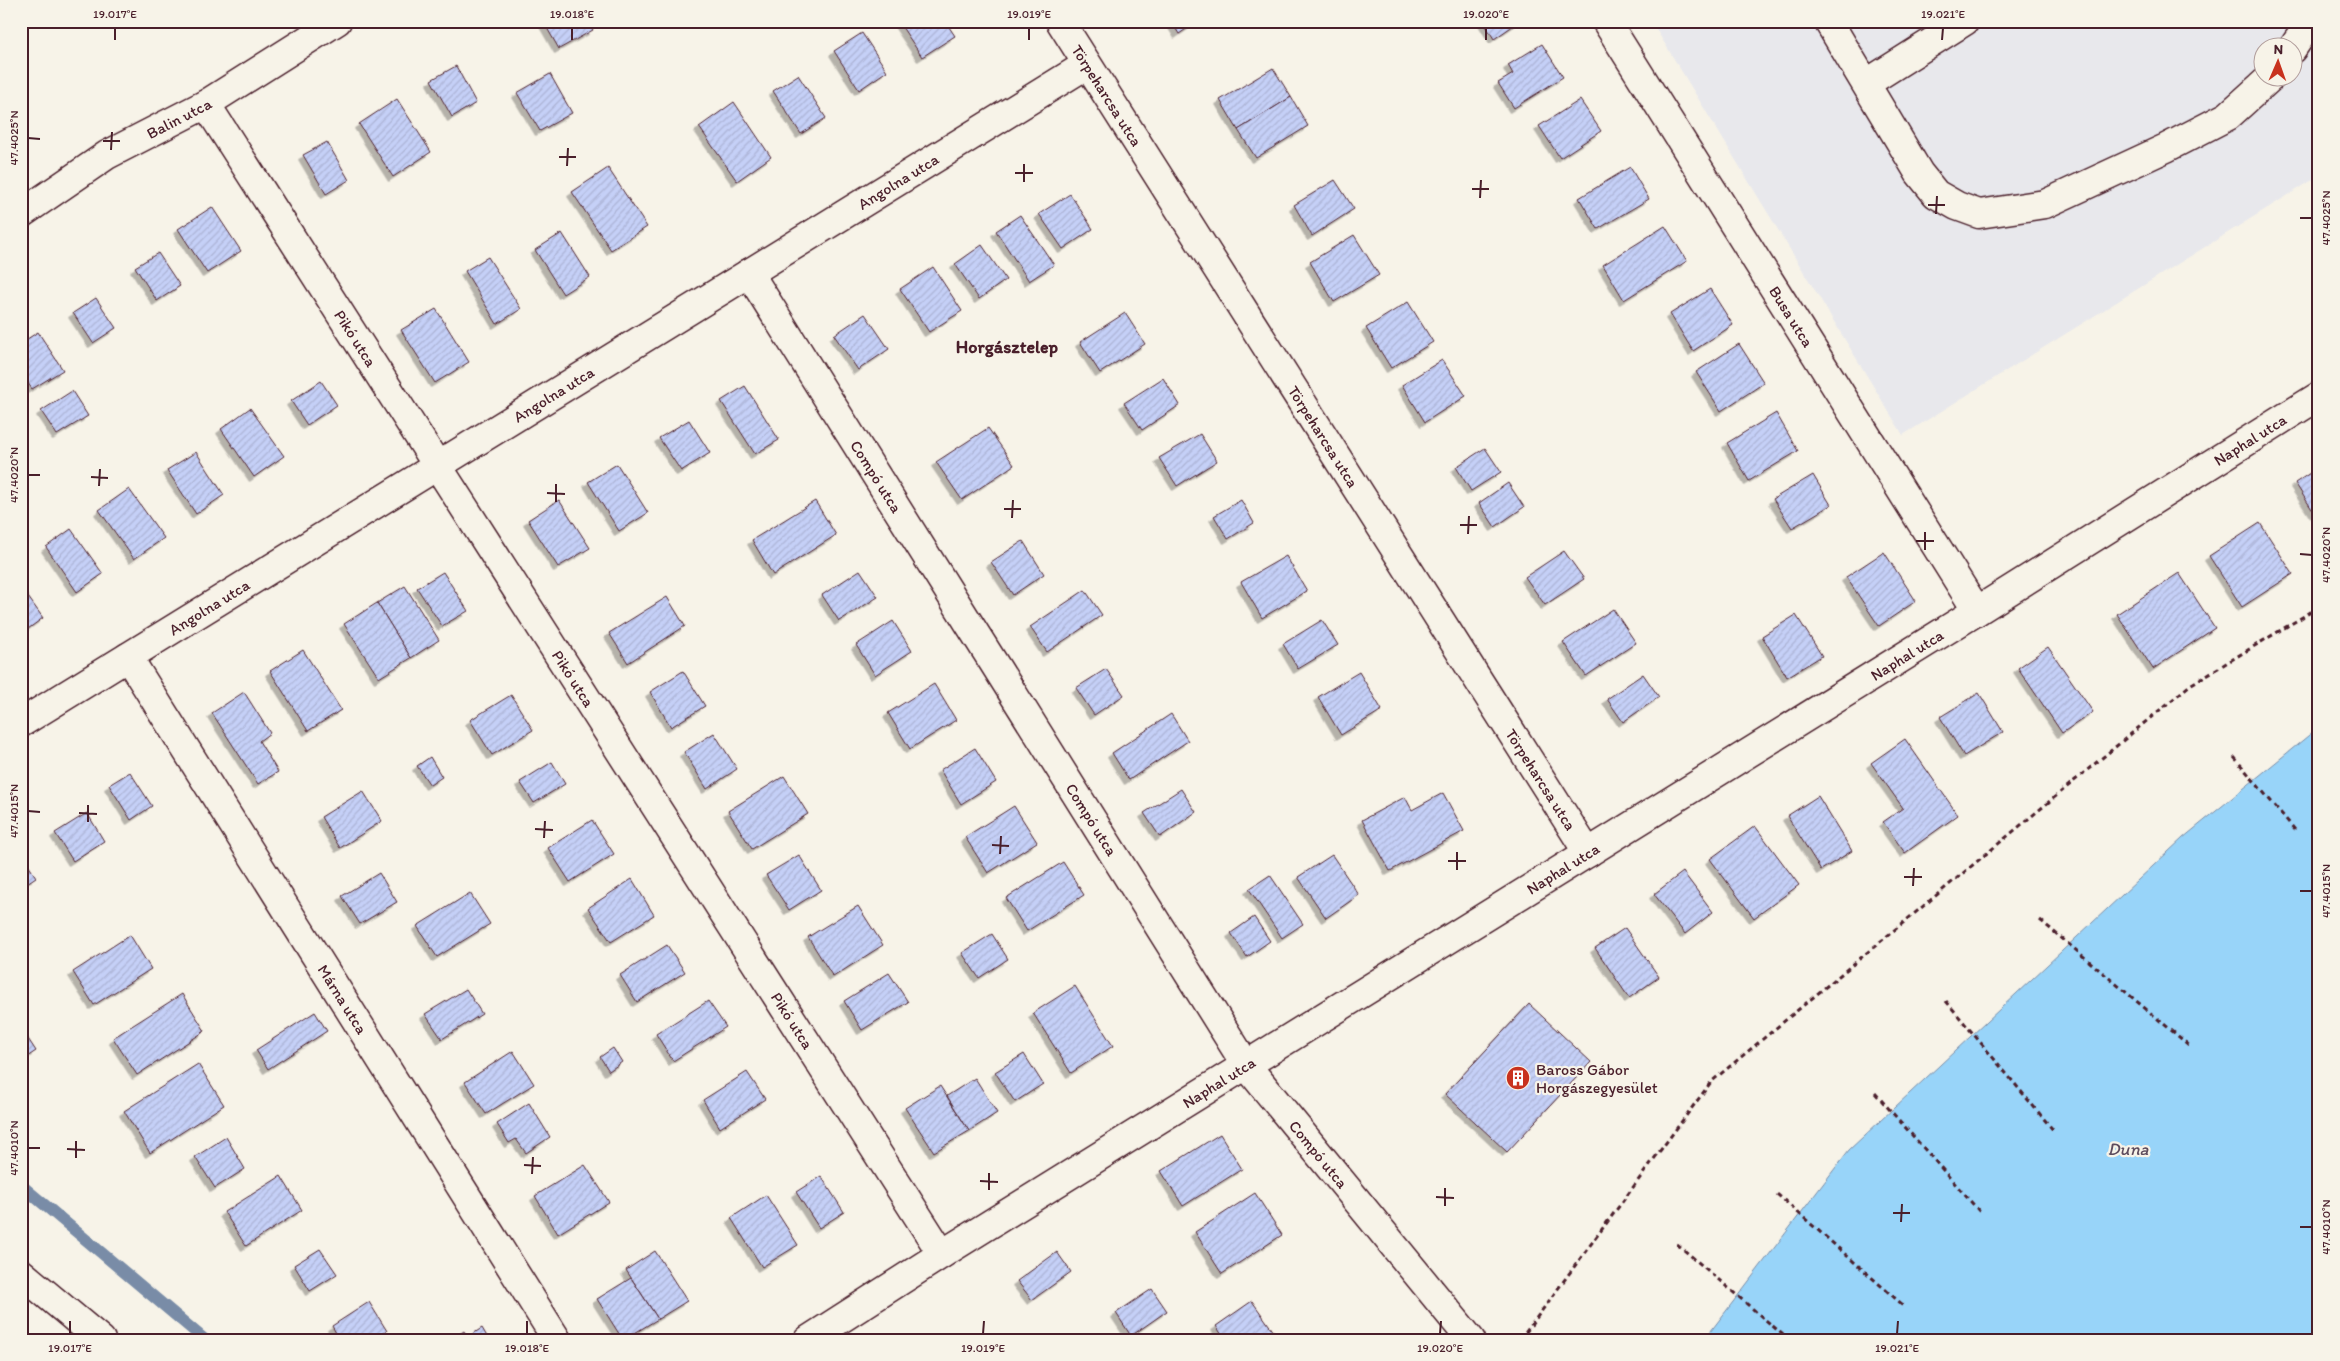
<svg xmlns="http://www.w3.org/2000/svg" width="2340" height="1361" viewBox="0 0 2340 1361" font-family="Itim,sans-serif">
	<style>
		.built { fill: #e8e8ec; fill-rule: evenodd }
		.water { fill: #98d4f9; stroke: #798ca7 }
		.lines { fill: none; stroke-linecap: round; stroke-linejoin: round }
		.stream { stroke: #798ca7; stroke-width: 12 }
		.building { fill: url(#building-hatch); stroke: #4a1f2b; filter: url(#shadow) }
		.minor-casing { stroke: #4a1f2b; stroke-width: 31 }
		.path { stroke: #4a1f2b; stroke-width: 3; stroke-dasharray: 5 4; stroke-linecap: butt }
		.minor { stroke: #f7f3e8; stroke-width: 28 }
		.ticks { fill: none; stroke: #4a1f2b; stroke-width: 2 }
		.labels { text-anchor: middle; stroke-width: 4.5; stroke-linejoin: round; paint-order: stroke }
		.street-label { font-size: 16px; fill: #4a1f2b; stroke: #f7f3e8 }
		.poi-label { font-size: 16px; fill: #4a1f2b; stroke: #f7f3e8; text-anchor: start }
		.neighbourhood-label { font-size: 18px; font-weight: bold; fill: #4a1f2b; stroke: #f7f3e8 }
		.water-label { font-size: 18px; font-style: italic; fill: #5e4c5e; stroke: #f7f3e8 }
		.neatline { fill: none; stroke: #4a1f2b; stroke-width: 2 }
		.ticks-label { font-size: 12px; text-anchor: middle; fill: #4a1f2b }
	</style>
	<defs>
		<pattern id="building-hatch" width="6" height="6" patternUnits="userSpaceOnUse" patternTransform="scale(1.25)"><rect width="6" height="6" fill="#c5d0f7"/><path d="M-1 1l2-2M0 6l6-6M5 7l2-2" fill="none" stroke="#abb2d4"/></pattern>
		<filter id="shadow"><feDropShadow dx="-4.5" dy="4.5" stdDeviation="0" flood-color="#0004"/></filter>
	</defs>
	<rect width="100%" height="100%" fill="#f7f3e8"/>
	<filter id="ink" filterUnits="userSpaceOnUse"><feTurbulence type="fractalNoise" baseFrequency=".02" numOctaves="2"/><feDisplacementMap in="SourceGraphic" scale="10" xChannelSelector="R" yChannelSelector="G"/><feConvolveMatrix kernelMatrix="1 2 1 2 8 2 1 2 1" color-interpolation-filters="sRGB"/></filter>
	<g filter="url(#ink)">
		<path class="built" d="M 1651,21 L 2319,21 L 2319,176 L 1903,435 ZM 2262,48 L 2292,48 L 2292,78 L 2262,78 Z"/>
		<path class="water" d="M 2319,727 L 2319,1340 L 1704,1340 L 1849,1150 L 2183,838 Z"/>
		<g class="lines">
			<path class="stream" d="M 21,1185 L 205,1340"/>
		</g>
		<g class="building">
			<path d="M 543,21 L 588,21 L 593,30 L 559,49 Z"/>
			<path d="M 898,21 L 945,21 L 955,36 L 922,57 Z"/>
			<path d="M 1171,21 L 1198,21 L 1179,34 Z"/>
			<path d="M 1483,21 L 1520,21 L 1494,39 Z"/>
			<path d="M 862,33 L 887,71 L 859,90 L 834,51 Z"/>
			<path d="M 1542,44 L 1563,77 L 1514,108 L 1498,83 L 1513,74 L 1508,65 Z"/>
			<path d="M 456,66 L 476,103 L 452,117 L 431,80 Z"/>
			<path d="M 1273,68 L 1291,97 L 1238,130 L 1220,100 Z"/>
			<path d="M 550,74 L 572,113 L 540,131 L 517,93 Z"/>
			<path d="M 798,75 L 826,118 L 801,134 L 773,91 Z"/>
			<path d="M 1291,97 L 1308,126 L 1256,158 L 1238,130 Z"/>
			<path d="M 397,99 L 431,152 L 393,177 L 359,124 Z"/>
			<path d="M 1580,100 L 1601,131 L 1560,158 L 1539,126 Z"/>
			<path d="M 734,102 L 771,157 L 737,181 L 699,127 Z"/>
			<path d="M 327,142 L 349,180 L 326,194 L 303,155 Z"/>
			<path d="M 1630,167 L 1649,199 L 1598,229 L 1579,198 Z"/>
			<path d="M 608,168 L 647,227 L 611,250 L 572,192 Z"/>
			<path d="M 1335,180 L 1354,209 L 1312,236 L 1294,205 Z"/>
			<path d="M 1070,194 L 1093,229 L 1063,249 L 1039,214 Z"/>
			<path d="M 212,207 L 241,251 L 207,273 L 178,229 Z"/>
			<path d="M 1020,215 L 1054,265 L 1029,281 L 996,231 Z"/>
			<path d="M 1665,226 L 1687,261 L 1624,300 L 1603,265 Z"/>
			<path d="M 562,233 L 590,277 L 563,294 L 535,250 Z"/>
			<path d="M 1354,235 L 1379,275 L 1334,302 L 1310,262 Z"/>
			<path d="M 982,245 L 1006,280 L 979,299 L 955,264 Z"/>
			<path d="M 158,253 L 180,286 L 157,301 L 135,267 Z"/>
			<path d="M 488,257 L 521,309 L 497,324 L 465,271 Z"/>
			<path d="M 933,267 L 962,311 L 929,332 L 900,289 Z"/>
			<path d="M 1710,289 L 1733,325 L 1693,351 L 1670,314 Z"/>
			<path d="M 96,298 L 116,328 L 93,343 L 73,313 Z"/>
			<path d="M 1408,302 L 1433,342 L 1391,368 L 1366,328 Z"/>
			<path d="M 436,309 L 469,362 L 435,383 L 401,330 Z"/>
			<path d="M 1125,313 L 1145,344 L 1100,373 L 1080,342 Z"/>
			<path d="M 865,314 L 889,349 L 858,370 L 834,335 Z"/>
			<path d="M 38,332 L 63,370 L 32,389 L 21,373 L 21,343 Z"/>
			<path d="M 1739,344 L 1764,383 L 1721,411 L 1696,372 Z"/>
			<path d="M 1442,360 L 1466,396 L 1425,422 L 1402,385 Z"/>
			<path d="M 1163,378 L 1180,405 L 1142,430 L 1124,403 Z"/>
			<path d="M 321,381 L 337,405 L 307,425 L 291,401 Z"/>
			<path d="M 745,386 L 779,440 L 755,454 L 721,401 Z"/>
			<path d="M 72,391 L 88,416 L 57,435 L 41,411 Z"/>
			<path d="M 250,408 L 284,456 L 254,477 L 221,429 Z"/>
			<path d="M 1776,413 L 1798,451 L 1749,481 L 1727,443 Z"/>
			<path d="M 689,420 L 710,453 L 681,471 L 659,438 Z"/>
			<path d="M 988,428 L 1014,465 L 962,500 L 936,462 Z"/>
			<path d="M 1200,434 L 1217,461 L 1177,486 L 1159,458 Z"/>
			<path d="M 1485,448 L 1501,472 L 1471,491 L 1456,467 Z"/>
			<path d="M 196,452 L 224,495 L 196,514 L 167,470 Z"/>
			<path d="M 617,464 L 648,513 L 619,531 L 588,482 Z"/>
			<path d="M 2319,467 L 2319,520 L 2295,483 Z"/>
			<path d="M 1813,475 L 1831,505 L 1792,528 L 1773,499 Z"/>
			<path d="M 1508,483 L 1524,507 L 1495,527 L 1479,503 Z"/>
			<path d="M 129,489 L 164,538 L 134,559 L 99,510 Z"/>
			<path d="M 559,500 L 590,548 L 558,567 L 528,520 Z"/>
			<path d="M 1241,500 L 1254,523 L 1228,539 L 1214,516 Z"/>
			<path d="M 815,501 L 836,535 L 773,575 L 752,540 Z"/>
			<path d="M 2260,523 L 2293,574 L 2242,607 L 2209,556 Z"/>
			<path d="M 71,529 L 103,574 L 77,592 L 46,547 Z"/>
			<path d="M 1023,541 L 1044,574 L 1013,595 L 991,562 Z"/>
			<path d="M 1564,551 L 1584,579 L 1545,605 L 1525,577 Z"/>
			<path d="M 1884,552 L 1916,601 L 1879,626 L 1846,577 Z"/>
			<path d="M 1286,556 L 1307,591 L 1262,618 L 1241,582 Z"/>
			<path d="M 860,570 L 878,597 L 839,621 L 822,595 Z"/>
			<path d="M 443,572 L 468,611 L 442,626 L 417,588 Z"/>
			<path d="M 2179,573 L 2215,628 L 2153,669 L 2117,614 Z"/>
			<path d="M 405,586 L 439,640 L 411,658 L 377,603 Z"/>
			<path d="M 21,587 L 43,618 L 21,634 Z"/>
			<path d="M 1085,590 L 1102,615 L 1047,652 L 1030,627 Z"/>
			<path d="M 667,597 L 685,626 L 628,663 L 609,633 Z"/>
			<path d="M 377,603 L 411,658 L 379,678 L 344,624 Z"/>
			<path d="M 1613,609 L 1636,643 L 1586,676 L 1563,642 Z"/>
			<path d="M 1796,615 L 1822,656 L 1787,677 L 1762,636 Z"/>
			<path d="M 1322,620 L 1338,645 L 1298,669 L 1283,644 Z"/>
			<path d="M 893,621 L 912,651 L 875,675 L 856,645 Z"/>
			<path d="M 2048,647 L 2093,712 L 2062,733 L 2018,668 Z"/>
			<path d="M 303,650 L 341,710 L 308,731 L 270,671 Z"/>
			<path d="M 1106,669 L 1124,695 L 1094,715 L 1076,688 Z"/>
			<path d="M 683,671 L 705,706 L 671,727 L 650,692 Z"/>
			<path d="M 1359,672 L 1382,710 L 1341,735 L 1318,697 Z"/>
			<path d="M 1643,674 L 1659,697 L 1623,722 L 1607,699 Z"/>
			<path d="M 934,684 L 956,720 L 910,749 L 888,713 Z"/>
			<path d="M 244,692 L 270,733 L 259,741 L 278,772 L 258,784 L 212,713 Z"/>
			<path d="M 1979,693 L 2003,732 L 1964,756 L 1940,717 Z"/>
			<path d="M 511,695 L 533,730 L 492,755 L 470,720 Z"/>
			<path d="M 1171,714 L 1188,741 L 1129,780 L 1112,753 Z"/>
			<path d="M 714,733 L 737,769 L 707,789 L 684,752 Z"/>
			<path d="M 1905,739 L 1958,815 L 1905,853 L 1883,822 L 1903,808 L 1871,763 Z"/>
			<path d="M 975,748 L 996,782 L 961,804 L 940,770 Z"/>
			<path d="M 430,757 L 442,777 L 430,785 L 417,766 Z"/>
			<path d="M 552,762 L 565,784 L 534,803 L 520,782 Z"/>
			<path d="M 130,772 L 152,806 L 131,820 L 109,785 Z"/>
			<path d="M 784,776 L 808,814 L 752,849 L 728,811 Z"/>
			<path d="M 1181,789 L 1196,812 L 1160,837 L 1144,813 Z"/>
			<path d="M 363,791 L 382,821 L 340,848 L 321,817 Z"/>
			<path d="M 1443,793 L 1464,831 L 1390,871 L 1362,820 L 1405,797 L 1412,810 Z"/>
			<path d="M 1818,796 L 1852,851 L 1821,870 L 1787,816 Z"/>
			<path d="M 1014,806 L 1037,842 L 988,873 L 965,837 Z"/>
			<path d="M 87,813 L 104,841 L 73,861 L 55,833 Z"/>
			<path d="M 592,820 L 614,854 L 570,882 L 548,848 Z"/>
			<path d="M 1755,826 L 1799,885 L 1754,918 L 1710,859 Z"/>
			<path d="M 21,854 L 36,877 L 21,887 Z"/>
			<path d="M 799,855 L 821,890 L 789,910 L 766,875 Z"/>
			<path d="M 1332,855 L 1359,895 L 1326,918 L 1298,877 Z"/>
			<path d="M 1063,862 L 1084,895 L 1027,931 L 1006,898 Z"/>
			<path d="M 1683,872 L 1713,912 L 1685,934 L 1654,894 Z"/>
			<path d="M 379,873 L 397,902 L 360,924 L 342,896 Z"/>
			<path d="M 1270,875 L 1303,924 L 1282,938 L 1249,889 Z"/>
			<path d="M 632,879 L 654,915 L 611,942 L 588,908 Z"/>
			<path d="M 470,893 L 490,924 L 437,957 L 417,926 Z"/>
			<path d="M 858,906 L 883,945 L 833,977 L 808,937 Z"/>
			<path d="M 1254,917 L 1270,941 L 1247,957 L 1231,933 Z"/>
			<path d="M 1625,928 L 1659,977 L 1629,998 L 1595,948 Z"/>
			<path d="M 992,934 L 1008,959 L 979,978 L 962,953 Z"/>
			<path d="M 130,935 L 151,969 L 94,1005 L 73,972 Z"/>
			<path d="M 667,945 L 685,972 L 637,1002 L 620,975 Z"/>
			<path d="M 889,973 L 908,1002 L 862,1030 L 844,1001 Z"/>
			<path d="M 1075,986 L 1113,1046 L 1071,1073 L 1033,1013 Z"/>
			<path d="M 466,989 L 482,1014 L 442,1039 L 425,1014 Z"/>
			<path d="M 182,994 L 205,1031 L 137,1075 L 113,1038 Z"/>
			<path d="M 708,1001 L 726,1027 L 673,1061 L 656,1034 Z"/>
			<path d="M 1529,1004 L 1591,1062 L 1507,1152 L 1445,1094 Z"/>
			<path d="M 315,1012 L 327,1031 L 268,1069 L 256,1050 Z"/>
			<path d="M 21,1028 L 36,1051 L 21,1061 Z"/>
			<path d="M 613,1048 L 622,1062 L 609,1071 L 600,1057 Z"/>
			<path d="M 513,1051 L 534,1084 L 486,1114 L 465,1082 Z"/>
			<path d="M 1024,1054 L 1043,1084 L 1015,1102 L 995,1072 Z"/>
			<path d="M 198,1064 L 224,1105 L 150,1153 L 124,1111 Z"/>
			<path d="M 747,1072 L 765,1099 L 720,1128 L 703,1100 Z"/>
			<path d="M 975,1078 L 997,1113 L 969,1131 L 947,1096 Z"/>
			<path d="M 940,1086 L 969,1131 L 934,1152 L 905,1108 Z"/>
			<path d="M 529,1103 L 550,1137 L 526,1153 L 516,1139 L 509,1143 L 497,1124 Z"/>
			<path d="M 1220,1134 L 1242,1169 L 1183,1206 L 1161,1171 Z"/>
			<path d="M 226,1137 L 245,1169 L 215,1188 L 195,1157 Z"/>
			<path d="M 585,1165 L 609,1202 L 558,1234 L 535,1196 Z"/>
			<path d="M 281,1176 L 302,1210 L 246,1246 L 224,1212 Z"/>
			<path d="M 821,1176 L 844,1212 L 819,1228 L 796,1192 Z"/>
			<path d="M 1255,1193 L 1282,1235 L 1222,1274 L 1195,1232 Z"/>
			<path d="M 766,1195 L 798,1245 L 762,1267 L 731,1218 Z"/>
			<path d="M 320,1249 L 337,1274 L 310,1291 L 294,1265 Z"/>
			<path d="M 655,1251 L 687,1301 L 658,1319 L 626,1270 Z"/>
			<path d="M 1057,1252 L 1071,1272 L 1032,1300 L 1017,1281 Z"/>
			<path d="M 631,1278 L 658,1319 L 623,1340 L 597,1299 Z"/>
			<path d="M 1152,1289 L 1167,1311 L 1131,1336 L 1116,1313 Z"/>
			<path d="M 1252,1301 L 1279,1339 L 1221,1340 L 1224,1338 L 1216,1326 Z"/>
			<path d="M 369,1302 L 387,1331 L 372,1340 L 340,1340 L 332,1326 Z"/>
			<path d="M 482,1328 L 489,1340 L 450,1340 L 464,1331 L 468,1337 Z"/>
		</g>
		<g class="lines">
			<g class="minor-casing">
				<g id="minor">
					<path id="s1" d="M 1060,21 L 1588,853"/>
					<path id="s2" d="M 1606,21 L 1977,611"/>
					<path d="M 1828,21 L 1919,173 L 1936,194 L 1957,206 L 1979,214 L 2045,204 L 2166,148 L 2228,116 L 2270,78"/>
					<path d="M 2292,49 L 2311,21"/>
					<path d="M 1867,83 L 1965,21"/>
					<path id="s3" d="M 206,104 L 942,1254"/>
					<path id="s4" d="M 21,214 L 107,155 L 206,104 L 337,21"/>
					<path id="s5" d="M 749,273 L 1246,1065 L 1471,1340"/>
					<path id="s6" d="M 128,657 L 557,1340"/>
					<path id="s7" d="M 21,723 L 1086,65"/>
					<path d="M 21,1273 L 101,1340"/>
					<path id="s8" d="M 808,1340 L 942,1254 L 1977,611 L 2319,396"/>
				</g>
			</g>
			<g class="path">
				<path d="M 2234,757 L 2295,830"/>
				<path d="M 2040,920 L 2190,1046"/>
				<path d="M 1946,1001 L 2054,1131"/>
				<path d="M 1875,1093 L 1980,1212"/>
				<path d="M 1777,1194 L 1904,1306"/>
				<path d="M 1677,1244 L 1789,1340"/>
				<path d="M 1520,1340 L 1711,1082 L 2190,685 L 2319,607"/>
			</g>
			<use href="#minor" class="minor"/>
		</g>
	</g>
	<path class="ticks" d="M 115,40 L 115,28M 572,40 L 572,28M 1029,40 L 1029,28M 1486,40 L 1486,28M 1942,40 L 1943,28M 28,138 L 40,139M 103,141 L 120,141M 111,150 L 112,132M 559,157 L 576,157M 567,166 L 568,148M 1015,173 L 1033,173M 1024,182 L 1024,164M 1472,189 L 1489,189M 1480,198 L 1481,180M 1928,205 L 1945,205M 1936,214 L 1937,196M 2300,218 L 2312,218M 28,475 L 40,475M 91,477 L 108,478M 99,486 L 100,469M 547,493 L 565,494M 556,502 L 556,484M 1004,509 L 1021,509M 1012,518 L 1013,500M 1460,525 L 1477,525M 1468,534 L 1469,516M 1916,541 L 1934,541M 1925,550 L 1925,532M 2300,554 L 2312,555M 28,811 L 40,812M 79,813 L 97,814M 88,822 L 88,805M 535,829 L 553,830M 544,838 L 545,821M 992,845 L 1009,846M 1000,854 L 1001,836M 1448,861 L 1466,861M 1457,870 L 1457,852M 1904,877 L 1922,877M 1913,886 L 1914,868M 2300,891 L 2312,891M 28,1148 L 40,1148M 67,1149 L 85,1150M 76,1158 L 76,1141M 524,1165 L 541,1166M 532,1174 L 533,1157M 980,1181 L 998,1182M 989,1190 L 989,1173M 1436,1197 L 1454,1198M 1445,1206 L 1445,1188M 1893,1213 L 1910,1213M 1901,1222 L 1902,1204M 2300,1227 L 2312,1227M 70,1334 L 70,1321M 527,1334 L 527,1321M 983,1334 L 984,1321M 1440,1334 L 1441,1321M 1897,1334 L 1898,1321"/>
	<defs>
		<g id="building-disc" transform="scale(1.25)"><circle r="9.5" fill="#c8321e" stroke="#f7f3e8"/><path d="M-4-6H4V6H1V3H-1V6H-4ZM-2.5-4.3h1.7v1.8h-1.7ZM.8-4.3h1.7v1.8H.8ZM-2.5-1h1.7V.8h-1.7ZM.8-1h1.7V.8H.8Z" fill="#fff"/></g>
	</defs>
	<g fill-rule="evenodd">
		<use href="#building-disc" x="1518" y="1078"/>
	</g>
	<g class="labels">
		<g class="street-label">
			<text dy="6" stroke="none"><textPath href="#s1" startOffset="88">Törpeharcsa utca</textPath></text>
			<text dy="6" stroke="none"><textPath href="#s4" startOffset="185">Balin utca</textPath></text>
			<text dy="6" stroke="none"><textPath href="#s7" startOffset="1031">Angolna utca</textPath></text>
			<text dy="6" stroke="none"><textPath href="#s2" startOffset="349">Busa utca</textPath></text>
			<text dy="6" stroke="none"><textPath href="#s3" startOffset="278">Pikó utca</textPath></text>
			<text dy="6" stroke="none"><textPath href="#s7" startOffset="626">Angolna utca</textPath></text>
			<text dy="6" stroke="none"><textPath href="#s1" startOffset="492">Törpeharcsa utca</textPath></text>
			<text dy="6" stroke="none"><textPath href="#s8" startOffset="1700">Naphal utca</textPath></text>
			<text dy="6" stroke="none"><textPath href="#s5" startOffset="240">Compó utca</textPath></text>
			<text dy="6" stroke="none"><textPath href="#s7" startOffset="221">Angolna utca</textPath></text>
			<text dy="6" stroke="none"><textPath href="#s8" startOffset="1295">Naphal utca</textPath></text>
			<text dy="6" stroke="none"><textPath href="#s3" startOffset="682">Pikó utca</textPath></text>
			<text dy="6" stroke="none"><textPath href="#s1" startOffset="898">Törpeharcsa utca</textPath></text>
			<text dy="6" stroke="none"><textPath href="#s5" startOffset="645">Compó utca</textPath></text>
			<text dy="6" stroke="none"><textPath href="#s8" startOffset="890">Naphal utca</textPath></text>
			<text dy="6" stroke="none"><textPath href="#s6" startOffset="404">Márna utca</textPath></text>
			<text dy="6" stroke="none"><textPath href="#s3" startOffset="1088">Pikó utca</textPath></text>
			<text dy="6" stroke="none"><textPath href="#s8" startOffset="485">Naphal utca</textPath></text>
			<text dy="6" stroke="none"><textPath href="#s5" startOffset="1050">Compó utca</textPath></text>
		</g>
		<g class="poi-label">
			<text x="1536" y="1075">Baross Gábor<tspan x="1536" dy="18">Horgászegyesület</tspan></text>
		</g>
		<g class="neighbourhood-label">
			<text x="1007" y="353">Horgásztelep</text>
		</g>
		<g class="water-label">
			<text x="2128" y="1155">Duna</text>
		</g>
	</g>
	<rect width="2340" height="1361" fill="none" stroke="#f7f3e8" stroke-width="55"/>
	<g transform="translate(2278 62) rotate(2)"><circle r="24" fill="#f7f3e8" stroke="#b29e9c"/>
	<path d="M0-4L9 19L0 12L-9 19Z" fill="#c8321e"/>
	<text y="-8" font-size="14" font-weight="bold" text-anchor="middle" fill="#4a1f2b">N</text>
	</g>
	<rect x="28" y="28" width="2284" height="1306" class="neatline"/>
	<g class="ticks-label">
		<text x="115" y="18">19.017°E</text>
		<text x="572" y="18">19.018°E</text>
		<text x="1029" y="18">19.019°E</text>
		<text x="1486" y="18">19.020°E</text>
		<text x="1943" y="18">19.021°E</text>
		<text transform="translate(14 138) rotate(-90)" y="4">47.4025°N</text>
		<text transform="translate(2326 218) rotate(-90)" y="4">47.4025°N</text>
		<text transform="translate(14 475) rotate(-90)" y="4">47.4020°N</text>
		<text transform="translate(2326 555) rotate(-90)" y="4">47.4020°N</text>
		<text transform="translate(14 811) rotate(-90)" y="4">47.4015°N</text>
		<text transform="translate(2326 891) rotate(-90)" y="4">47.4015°N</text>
		<text transform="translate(14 1148) rotate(-90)" y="4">47.4010°N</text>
		<text transform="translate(2326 1227) rotate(-90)" y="4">47.4010°N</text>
		<text x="70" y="1352">19.017°E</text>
		<text x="527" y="1352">19.018°E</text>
		<text x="983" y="1352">19.019°E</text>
		<text x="1440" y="1352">19.020°E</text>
		<text x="1897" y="1352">19.021°E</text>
	</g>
</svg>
